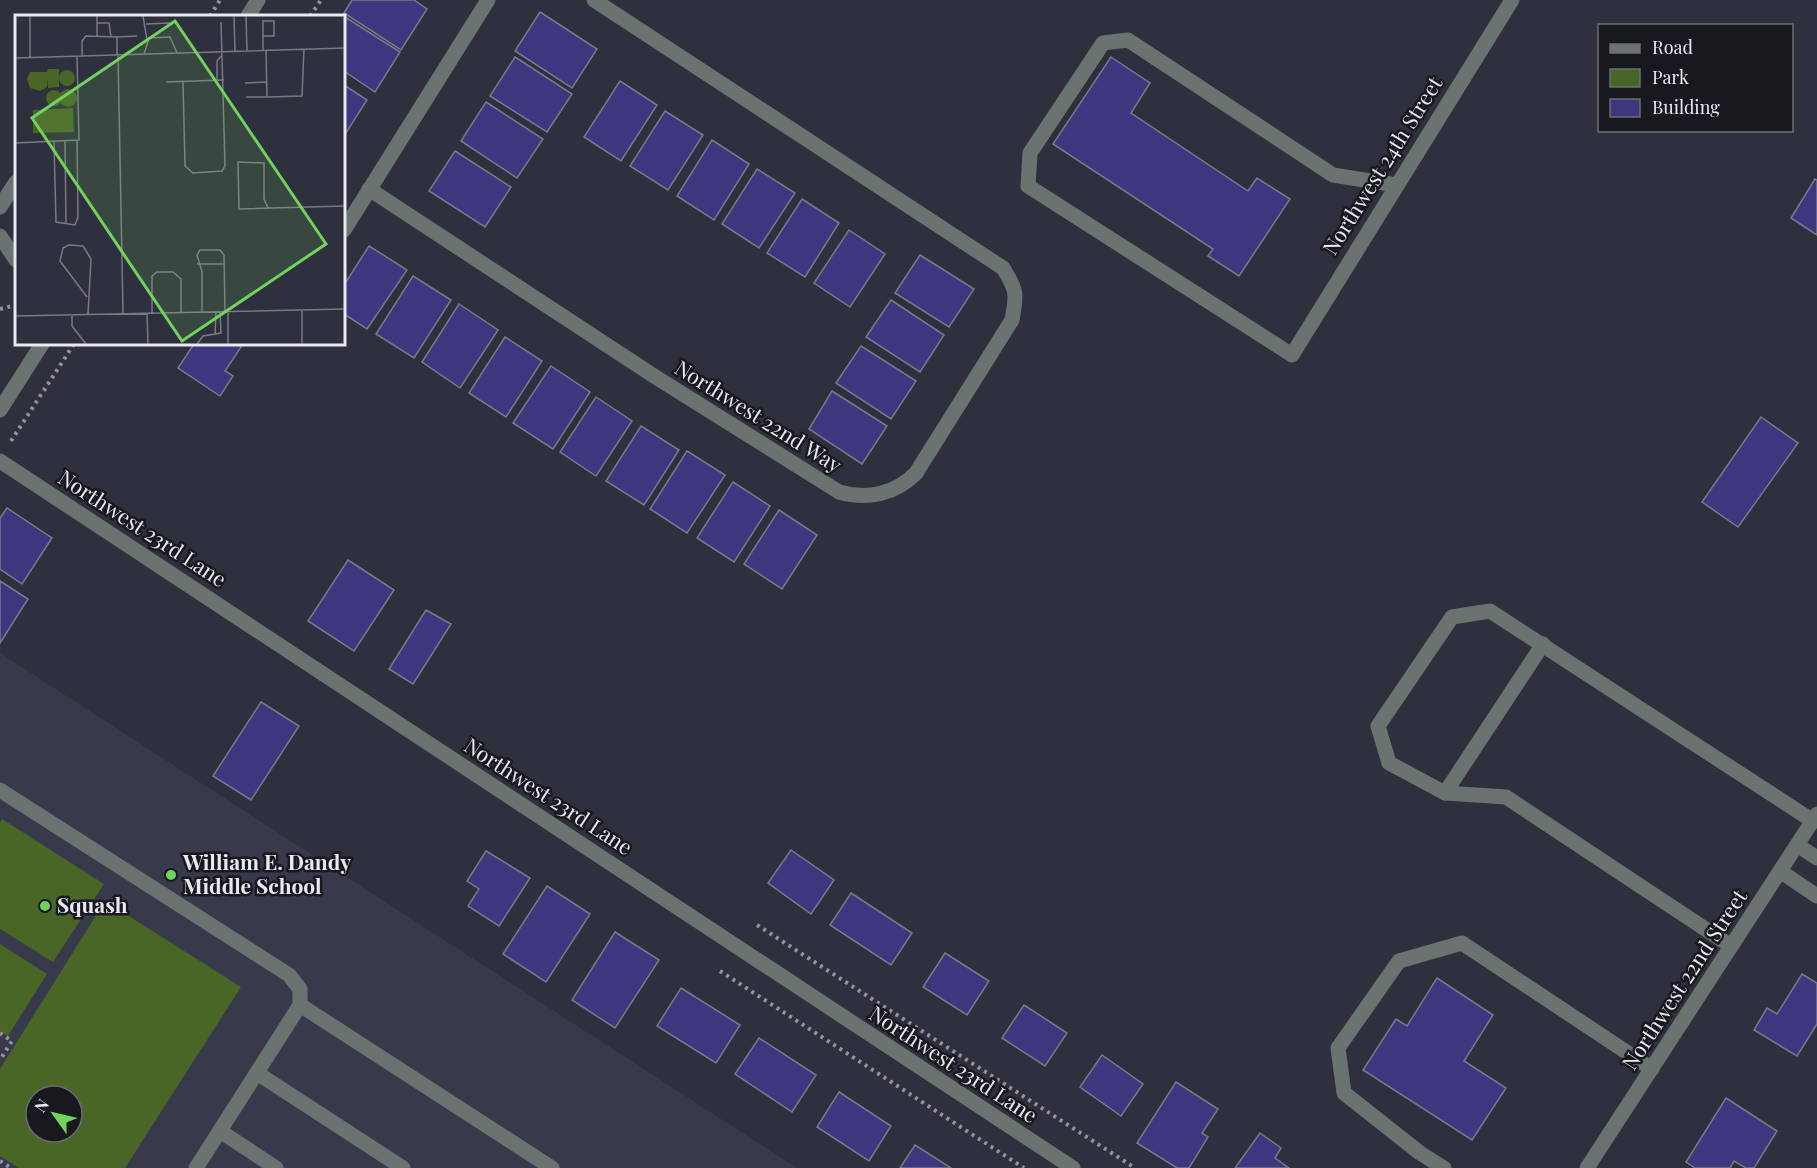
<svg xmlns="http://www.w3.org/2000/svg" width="1817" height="1168" viewBox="0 0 1817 1168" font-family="'Playfair Display',serif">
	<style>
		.built { fill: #38394b; fill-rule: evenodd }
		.green { fill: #496626; fill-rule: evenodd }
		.building { fill: #3c377f; stroke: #797a89; stroke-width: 1.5 }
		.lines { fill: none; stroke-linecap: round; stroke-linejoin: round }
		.path { stroke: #92929d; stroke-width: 4; stroke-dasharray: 3 4.5; stroke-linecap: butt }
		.minor { stroke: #6b7371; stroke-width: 15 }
		.poi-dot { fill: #71d25e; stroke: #18191e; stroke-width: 2 }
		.labels { text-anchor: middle; stroke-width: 5; stroke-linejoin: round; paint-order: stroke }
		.street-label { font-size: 21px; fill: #e9e9f2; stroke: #18191e }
		.poi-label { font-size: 21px; font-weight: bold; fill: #e9e9f2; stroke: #18191e; text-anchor: start }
		.inset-road { fill: none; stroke: #797a85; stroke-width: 1.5 }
		.view { fill: #71d25e; fill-opacity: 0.15; stroke: #71d25e; stroke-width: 3 }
		.inset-edge { fill: none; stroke: #e9e9f2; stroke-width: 3 }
	</style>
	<rect width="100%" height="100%" fill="#2f303d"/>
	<path class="built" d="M 0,653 L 797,1168 L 0,1168 ZM 36,1096 L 72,1096 L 72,1132 L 36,1132 Z"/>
	<g class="green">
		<path d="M 2,819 L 104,884 L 53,962 L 0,929 L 0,822 Z"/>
		<path d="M 105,901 L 241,987 L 125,1168 L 19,1168 L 0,1156 L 0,1069 ZM 36,1096 L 72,1096 L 72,1132 L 36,1132 Z"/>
		<path d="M 0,944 L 47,974 L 8,1036 L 0,1031 Z"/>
	</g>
	<g class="building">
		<path d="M 352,0 L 414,0 L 427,9 L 401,50 L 344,13 Z"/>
		<path d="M 540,12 L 597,49 L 572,88 L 515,51 Z"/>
		<path d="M 345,17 L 400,52 L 375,92 L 344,71 Z"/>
		<path d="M 515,57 L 572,94 L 547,132 L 490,96 Z"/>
		<path d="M 1111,57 L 1150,83 L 1131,113 L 1248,191 L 1257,178 L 1290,199 L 1239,276 L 1208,256 L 1213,249 L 1053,144 Z"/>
		<path d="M 620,81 L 657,105 L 621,161 L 584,137 Z"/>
		<path d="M 344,85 L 367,100 L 344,136 Z"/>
		<path d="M 486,102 L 543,139 L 517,178 L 461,141 Z"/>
		<path d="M 665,111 L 703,135 L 668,190 L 630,166 Z"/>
		<path d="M 712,140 L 749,164 L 714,220 L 677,196 Z"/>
		<path d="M 455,151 L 511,187 L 485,227 L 429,191 Z"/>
		<path d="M 757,169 L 795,193 L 759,248 L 722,224 Z"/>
		<path d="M 1815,179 L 1817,180 L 1817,235 L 1791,218 Z"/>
		<path d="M 802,199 L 839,223 L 805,277 L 767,253 Z"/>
		<path d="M 849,230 L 885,254 L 850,307 L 814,283 Z"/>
		<path d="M 369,246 L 407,270 L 367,329 L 344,314 L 344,285 Z"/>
		<path d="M 920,255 L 974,289 L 949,327 L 895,293 Z"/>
		<path d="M 413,276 L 451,300 L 414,358 L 376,334 Z"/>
		<path d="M 891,300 L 944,335 L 920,372 L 866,337 Z"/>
		<path d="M 459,304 L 498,330 L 460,388 L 422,362 Z"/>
		<path d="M 505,337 L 542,361 L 506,417 L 469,393 Z"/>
		<path d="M 194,344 L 243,344 L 225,371 L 233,376 L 220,396 L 178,368 Z"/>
		<path d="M 861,346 L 916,381 L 891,419 L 836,383 Z"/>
		<path d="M 551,366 L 590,392 L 553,449 L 513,423 Z"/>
		<path d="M 832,391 L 887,426 L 862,464 L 809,429 Z"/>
		<path d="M 596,397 L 632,421 L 596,476 L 560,452 Z"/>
		<path d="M 1761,417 L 1798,443 L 1738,527 L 1702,502 Z"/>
		<path d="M 641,426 L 679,450 L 644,505 L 606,481 Z"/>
		<path d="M 687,451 L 725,475 L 687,533 L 650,509 Z"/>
		<path d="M 733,482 L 770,506 L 734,562 L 697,538 Z"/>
		<path d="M 7,508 L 52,538 L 22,584 L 0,569 L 0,518 Z"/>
		<path d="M 779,510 L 817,535 L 782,589 L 744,564 Z"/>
		<path d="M 348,560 L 394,590 L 354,651 L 308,621 Z"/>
		<path d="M 0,581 L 28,599 L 0,643 Z"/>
		<path d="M 426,610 L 451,624 L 413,684 L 389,669 Z"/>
		<path d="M 261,702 L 299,726 L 251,800 L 213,776 Z"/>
		<path d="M 791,850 L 834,880 L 811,914 L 768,883 Z"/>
		<path d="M 486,851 L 530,878 L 499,926 L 468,906 L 479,889 L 467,881 Z"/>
		<path d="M 547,886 L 590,914 L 546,982 L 503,954 Z"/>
		<path d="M 851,893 L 912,933 L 891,965 L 830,925 Z"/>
		<path d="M 615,932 L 659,960 L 615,1028 L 572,1000 Z"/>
		<path d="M 945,953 L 989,981 L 967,1015 L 923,987 Z"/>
		<path d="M 1802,974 L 1817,983 L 1817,1024 L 1797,1056 L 1754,1030 L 1767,1008 L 1777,1014 Z"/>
		<path d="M 1437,978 L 1493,1015 L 1464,1061 L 1506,1088 L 1472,1140 L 1363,1070 L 1396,1019 L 1407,1026 Z"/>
		<path d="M 681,988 L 740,1025 L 716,1063 L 657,1026 Z"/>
		<path d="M 1024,1005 L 1067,1033 L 1045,1066 L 1002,1038 Z"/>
		<path d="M 759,1038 L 816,1075 L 792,1112 L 735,1074 Z"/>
		<path d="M 1102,1055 L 1143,1084 L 1121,1116 L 1080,1087 Z"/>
		<path d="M 1176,1082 L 1218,1109 L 1202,1133 L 1208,1137 L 1189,1168 L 1177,1168 L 1137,1143 Z"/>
		<path d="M 839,1092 L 891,1126 L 869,1161 L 817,1127 Z"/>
		<path d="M 1726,1098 L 1777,1131 L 1754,1168 L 1746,1168 L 1734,1161 L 1730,1168 L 1695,1168 L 1686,1162 Z"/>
		<path d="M 1260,1133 L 1281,1148 L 1275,1158 L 1289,1168 L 1235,1168 Z"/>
		<path d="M 915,1145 L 951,1168 L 900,1168 Z"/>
	</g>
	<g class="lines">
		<g class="path">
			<path d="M 210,16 L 220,0"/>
			<path d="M 310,16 L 321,0"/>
			<path d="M 0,309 L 16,305"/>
			<path d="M 11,441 L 74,344"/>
			<path d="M 757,925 L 1135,1168"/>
			<path d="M 720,971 L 1024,1168"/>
			<path d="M 0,1033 L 12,1041 L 0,1060"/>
			<path d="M 0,1161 L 11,1168"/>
		</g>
		<g class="minor">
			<path d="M 248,16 L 258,0"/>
			<path d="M 1396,185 L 1333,175 L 1128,40 L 1103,43 L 1030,153 L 1028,186 L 1292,355 L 1512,0"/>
			<path d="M 369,189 L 654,376 L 839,492 C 867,500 896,494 916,473 L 1012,320 C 1017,294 1017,290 1003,268 L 594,0"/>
			<path d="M 0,207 L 16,182"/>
			<path d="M 344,230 L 488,0"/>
			<path d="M 0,236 L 16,260"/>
			<path d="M 0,410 L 42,344"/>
			<path d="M 0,461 L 1073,1168"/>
			<path d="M 0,790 L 289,975 L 300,989 L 300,1005 L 196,1168"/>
			<path d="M 1445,793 L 1543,644"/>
			<path d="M 1797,845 L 1817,858"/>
			<path d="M 1780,871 L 1817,896"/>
			<path d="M 1731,946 L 1506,797 L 1445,793 L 1389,763 L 1378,726 L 1452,617 L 1490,611 L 1813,821"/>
			<path d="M 300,1005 L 552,1168"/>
			<path d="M 257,1073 L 403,1168"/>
			<path d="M 220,1131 L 276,1168"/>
			<path d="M 1444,1168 L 1420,1153 L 1344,1093 L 1338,1048 L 1399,961 L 1462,943 L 1652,1069"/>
			<path d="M 1587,1168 L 1817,814"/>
		</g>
	</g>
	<g class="poi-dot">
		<circle cx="171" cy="875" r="6"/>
		<circle cx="45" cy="906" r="6"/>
	</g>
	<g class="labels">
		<g class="street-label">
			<text transform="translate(1383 166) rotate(-58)" y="7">Northwest 24th Street</text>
			<text transform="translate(758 417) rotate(32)" y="7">Northwest 22nd Way</text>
			<text transform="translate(142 529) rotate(33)" y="7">Northwest 23rd Lane</text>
			<text transform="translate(548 797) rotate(33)" y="7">Northwest 23rd Lane</text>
			<text transform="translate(1685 980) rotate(-57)" y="7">Northwest 22nd Street</text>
			<text transform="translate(953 1065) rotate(33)" y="7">Northwest 23rd Lane</text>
		</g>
		<g class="poi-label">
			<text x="183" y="870">William E. Dandy<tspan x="183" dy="24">Middle School</tspan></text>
			<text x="57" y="913">Squash</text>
		</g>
	</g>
	<g transform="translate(15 15)">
		<rect width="330" height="330" fill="#2f303d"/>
		<path d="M 33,54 L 44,54 L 44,72 L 33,73 L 33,63 L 32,72 L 25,76 L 15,73 L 12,64 L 15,57 L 32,57 ZM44 63a8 8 0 1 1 16 0a8 8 0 1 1-16 0ZM44 83a9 9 0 1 1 18 0a9 9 0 1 1-18 0ZM31 83a8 8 0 1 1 16 0a8 8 0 1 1-16 0ZM 58,93 L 59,117 L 18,118 L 18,95 Z" fill="#496626"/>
		<path class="inset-road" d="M 15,1 L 15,42M 128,1 L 132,25M 219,1 L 220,36M 231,1 L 232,36M 82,8 L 94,8 L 96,22M 131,9 L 156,8M 82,21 L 82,1M 248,21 L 259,21 L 259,6 L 248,6 L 248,35M 102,22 L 122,21M 129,39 L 134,23 L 155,22 L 162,38M 103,40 L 108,298M 67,41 L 67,26 L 71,21 L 102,22 L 102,40M 0,43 L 330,33M 202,66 L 202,46 L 206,41M 151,67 L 209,65M 168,67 L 170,151 L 178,158 L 207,156 L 210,151 L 206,7M 230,68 L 252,67M 231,82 L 252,82 L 251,35M 252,82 L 287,81 L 289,34M 50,126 L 51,209M 39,127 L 41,207 L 60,210 L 63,202 L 62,126M 0,128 L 64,125 L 62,41M 253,193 L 249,184 L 249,148 L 223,147 L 224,194 L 330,191M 182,249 L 209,249M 72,282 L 45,246 L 48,233 L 54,230 L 68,231 L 76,244 L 73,299M 287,295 L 287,329M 187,297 L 187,257 L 182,240 L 185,235 L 205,235 L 209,240 L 210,297M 132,298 L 133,329M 137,298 L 137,261 L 142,257 L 158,257 L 166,264 L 166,297M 57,300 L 57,311 L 71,329M 0,301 L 330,294M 200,320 L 201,297M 182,329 L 188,321 L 206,318 L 205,297M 213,329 L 213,297"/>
		<path class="view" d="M 160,6 L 311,229 L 167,326 L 17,103 Z"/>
		<rect width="330" height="330" class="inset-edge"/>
	</g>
	<rect x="1598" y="24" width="195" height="108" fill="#18191e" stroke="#6c6c73" stroke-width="1.5"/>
	<rect x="1610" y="44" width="30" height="9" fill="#6b7371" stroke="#6c6c73" stroke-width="1.5"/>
	<text x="1652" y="54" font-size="18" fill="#e9e9f2">Road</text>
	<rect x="1610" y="69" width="30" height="18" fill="#496626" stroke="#6c6c73" stroke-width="1.5"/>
	<text x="1652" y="84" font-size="18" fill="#e9e9f2">Park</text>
	<rect x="1610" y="99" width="30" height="18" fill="#3c377f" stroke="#6c6c73" stroke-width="1.5"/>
	<text x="1652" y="114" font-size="18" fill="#e9e9f2">Building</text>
	<g transform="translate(54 1114) rotate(304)"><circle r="28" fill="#18191e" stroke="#6c6c73" stroke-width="1.5"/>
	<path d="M0-4.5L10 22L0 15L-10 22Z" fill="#71d25e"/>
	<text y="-9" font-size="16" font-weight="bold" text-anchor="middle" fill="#e9e9f2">N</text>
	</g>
</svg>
